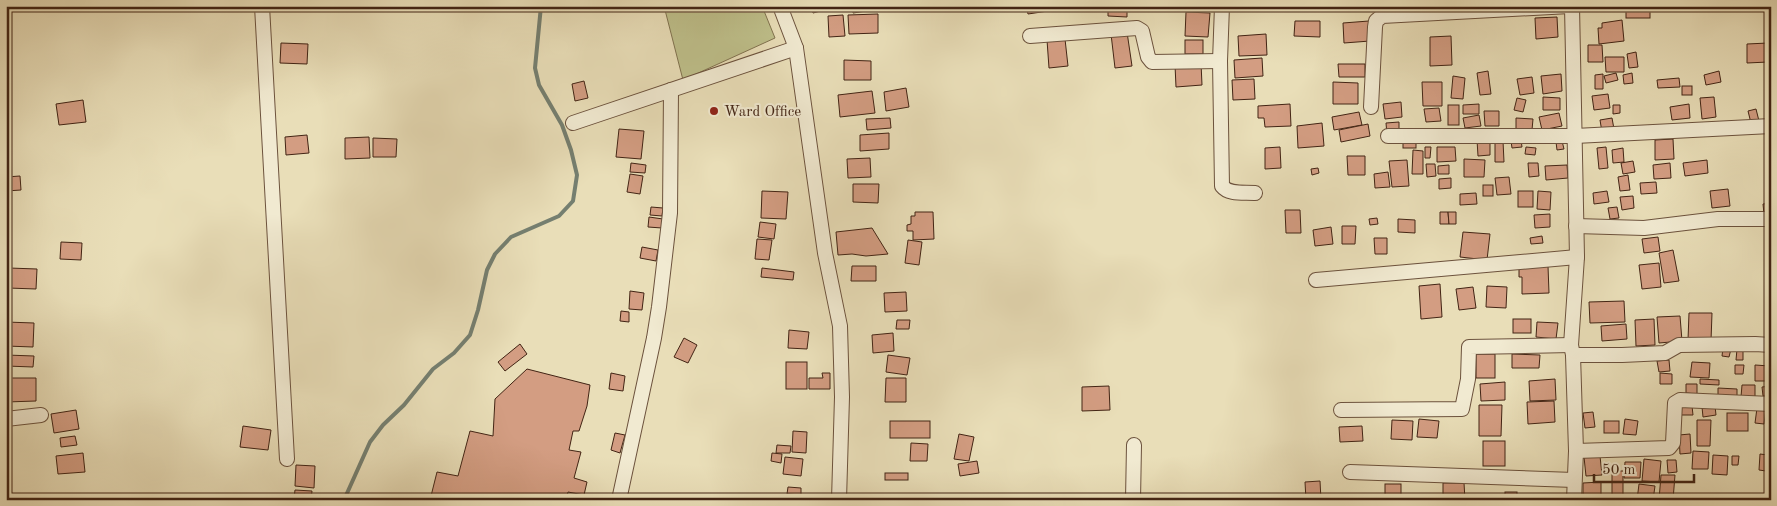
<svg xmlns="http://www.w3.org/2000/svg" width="1777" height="506" viewBox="0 0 1777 506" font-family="'Old Standard TT',serif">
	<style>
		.green { fill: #bebf8a; stroke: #80724f }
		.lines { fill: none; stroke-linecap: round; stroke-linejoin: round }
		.stream { stroke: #757f70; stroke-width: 4 }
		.building { fill: #d39d82; stroke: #422414 }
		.minor-casing { stroke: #6c523d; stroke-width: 16 }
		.minor { stroke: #f1ead1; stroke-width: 14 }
		.poi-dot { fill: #8f2418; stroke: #f1ead1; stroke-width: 2 }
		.labels { text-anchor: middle; stroke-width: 4; stroke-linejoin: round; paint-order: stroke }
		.poi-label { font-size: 15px; fill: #422414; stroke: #f1ead1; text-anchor: start }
	</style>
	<rect width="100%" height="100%" fill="#e9deb8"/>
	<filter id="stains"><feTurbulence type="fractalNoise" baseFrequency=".004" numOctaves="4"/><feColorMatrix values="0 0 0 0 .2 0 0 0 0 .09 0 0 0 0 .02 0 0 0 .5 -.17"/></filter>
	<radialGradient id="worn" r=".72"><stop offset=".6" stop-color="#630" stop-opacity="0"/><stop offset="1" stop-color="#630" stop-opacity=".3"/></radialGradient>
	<path class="green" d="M 664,6 L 762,6 L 775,38 L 683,80 Z"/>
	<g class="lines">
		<path class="stream" d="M 344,500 L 370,442 L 383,425 L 404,405 L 433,369 L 454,353 L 470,335 L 478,310 L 487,270 L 495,254 L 511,237 L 559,216 L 573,201 L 577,175 L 571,150 L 562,125 L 539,85 L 535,68 L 541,6"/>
	</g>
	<g class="building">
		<path d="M 811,6 L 839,6 L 813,13 Z"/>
		<path d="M 853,6 L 873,6 L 873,10 L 853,13 Z"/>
		<path d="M 877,6 L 897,6 L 897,7 L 878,9 Z"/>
		<path d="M 1026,6 L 1047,6 L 1048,11 L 1028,14 Z"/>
		<path d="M 1108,6 L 1127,6 L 1127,17 L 1108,16 Z"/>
		<path d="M 1297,6 L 1306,6 L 1307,9 L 1297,9 Z"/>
		<rect x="1312" y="6" width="46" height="2"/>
		<rect x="1626" y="6" width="24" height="12"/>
		<path d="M 1186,12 L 1210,13 L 1208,37 L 1185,36 Z"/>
		<path d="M 878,14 L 878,33 L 849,34 L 848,15 Z"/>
		<path d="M 843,15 L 845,36 L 829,37 L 828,16 Z"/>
		<path d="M 1557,17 L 1558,37 L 1536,39 L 1535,18 Z"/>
		<path d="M 1622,20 L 1624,41 L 1599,44 L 1598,28 L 1602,28 L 1602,23 Z"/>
		<path d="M 1295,21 L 1320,21 L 1320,37 L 1294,36 Z"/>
		<path d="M 1369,21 L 1370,41 L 1344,43 L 1343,23 Z"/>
		<path d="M 1127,32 L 1132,66 L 1115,68 L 1111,34 Z"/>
		<path d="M 1266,34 L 1267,55 L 1239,56 L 1238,36 Z"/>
		<path d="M 1451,36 L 1452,65 L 1430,66 L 1430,37 Z"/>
		<path d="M 1065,39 L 1068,66 L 1049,68 L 1047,40 Z"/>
		<rect x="1185" y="40" width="18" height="14"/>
		<path d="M 281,43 L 308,44 L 307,64 L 280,63 Z"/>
		<path d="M 1768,43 L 1768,62 L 1747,63 L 1747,44 Z"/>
		<path d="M 1588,45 L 1602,45 L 1603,62 L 1588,62 Z"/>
		<path d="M 1636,52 L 1638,67 L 1629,68 L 1627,54 Z"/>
		<path d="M 1605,57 L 1624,57 L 1624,72 L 1606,72 Z"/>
		<path d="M 1262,58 L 1263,76 L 1235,78 L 1234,60 Z"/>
		<path d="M 844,60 L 871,61 L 871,80 L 844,80 Z"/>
		<path d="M 1201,63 L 1202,85 L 1176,87 L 1175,65 Z"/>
		<path d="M 1338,64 L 1365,64 L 1365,77 L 1339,77 Z"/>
		<path d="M 1488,71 L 1491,94 L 1480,95 L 1477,73 Z"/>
		<path d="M 1719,71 L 1721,82 L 1706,85 L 1704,75 Z"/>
		<path d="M 1616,73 L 1618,80 L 1606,83 L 1604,76 Z"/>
		<path d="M 1632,73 L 1633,83 L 1624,84 L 1623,75 Z"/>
		<path d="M 1561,74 L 1562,91 L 1543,94 L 1541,76 Z"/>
		<path d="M 1603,74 L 1603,89 L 1595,89 L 1595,75 Z"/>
		<path d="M 1453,76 L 1465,78 L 1463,99 L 1451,98 Z"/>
		<path d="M 1532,77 L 1534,93 L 1520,95 L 1517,79 Z"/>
		<path d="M 1679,78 L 1680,87 L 1658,88 L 1657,80 Z"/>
		<path d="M 1768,78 L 1771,78 L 1771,90 L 1768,91 Z"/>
		<path d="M 1254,79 L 1255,99 L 1233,100 L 1232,80 Z"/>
		<path d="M 584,81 L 588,98 L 575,101 L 572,84 Z"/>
		<path d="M 1333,82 L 1358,83 L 1358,104 L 1333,104 Z"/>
		<path d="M 1422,82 L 1442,82 L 1442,106 L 1423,106 Z"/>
		<rect x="1682" y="86" width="10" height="9"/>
		<path d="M 906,88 L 909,107 L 886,111 L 884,92 Z"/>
		<path d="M 872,91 L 875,113 L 840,117 L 838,95 Z"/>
		<path d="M 1608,94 L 1610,108 L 1594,110 L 1592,96 Z"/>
		<path d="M 1543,97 L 1560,98 L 1560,110 L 1543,110 Z"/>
		<path d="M 1714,97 L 1716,117 L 1702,119 L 1700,98 Z"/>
		<path d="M 1517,98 L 1526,100 L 1523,112 L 1514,110 Z"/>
		<path d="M 83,100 L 86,122 L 59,125 L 56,104 Z"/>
		<path d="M 1401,102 L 1402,117 L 1385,119 L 1383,104 Z"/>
		<path d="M 1290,104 L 1291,126 L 1265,127 L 1264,118 L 1258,118 L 1258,106 Z"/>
		<path d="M 1479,104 L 1479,114 L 1463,114 L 1463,105 Z"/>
		<path d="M 1689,104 L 1690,118 L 1672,120 L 1670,107 Z"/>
		<rect x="1448" y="105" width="11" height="20"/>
		<path d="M 1613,105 L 1620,105 L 1620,113 L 1613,114 Z"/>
		<path d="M 1439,108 L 1441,121 L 1426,122 L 1424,109 Z"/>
		<path d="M 1756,109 L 1759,121 L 1751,123 L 1748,111 Z"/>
		<path d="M 1484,111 L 1499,111 L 1499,126 L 1485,126 Z"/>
		<path d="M 1359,112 L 1362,125 L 1334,130 L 1332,117 Z"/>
		<path d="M 1559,113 L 1562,126 L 1542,130 L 1539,117 Z"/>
		<path d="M 1479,115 L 1481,126 L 1465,128 L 1463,118 Z"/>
		<path d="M 890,118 L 891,128 L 867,130 L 866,119 Z"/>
		<path d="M 1516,118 L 1533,119 L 1532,130 L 1516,129 Z"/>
		<path d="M 1612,118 L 1614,129 L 1602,132 L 1600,120 Z"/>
		<path d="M 1399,122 L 1399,135 L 1387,135 L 1386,123 Z"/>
		<path d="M 1322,123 L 1324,146 L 1298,148 L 1297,126 Z"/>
		<path d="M 1368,124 L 1370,136 L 1341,142 L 1339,130 Z"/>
		<path d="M 619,129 L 644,131 L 641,159 L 616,157 Z"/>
		<path d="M 889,133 L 889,149 L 860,151 L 860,135 Z"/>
		<path d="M 307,135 L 309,153 L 286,155 L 285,137 Z"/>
		<path d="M 369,137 L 370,158 L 345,159 L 345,138 Z"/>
		<rect x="1403" y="137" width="13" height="11"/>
		<path d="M 373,138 L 397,139 L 396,157 L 373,157 Z"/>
		<path d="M 1673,139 L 1674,159 L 1655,160 L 1655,140 Z"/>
		<path d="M 1477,140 L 1490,140 L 1490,155 L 1478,156 Z"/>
		<path d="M 1521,140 L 1522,147 L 1512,148 L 1511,141 Z"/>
		<path d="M 1495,141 L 1503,141 L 1504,162 L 1495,162 Z"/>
		<path d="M 1562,141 L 1564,149 L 1557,150 L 1556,142 Z"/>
		<path d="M 1280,147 L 1281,168 L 1265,169 L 1265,148 Z"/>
		<path d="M 1425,147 L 1431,147 L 1430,158 L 1425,158 Z"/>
		<path d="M 1437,147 L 1455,147 L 1456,161 L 1437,162 Z"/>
		<path d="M 1526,147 L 1536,148 L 1535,155 L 1525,154 Z"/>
		<path d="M 1606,147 L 1608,168 L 1599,169 L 1597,148 Z"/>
		<path d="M 1623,148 L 1624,162 L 1613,163 L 1612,150 Z"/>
		<path d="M 1413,150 L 1423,151 L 1423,174 L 1412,174 Z"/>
		<path d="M 1347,156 L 1365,156 L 1365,175 L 1348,175 Z"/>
		<path d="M 870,158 L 871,177 L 848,178 L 847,159 Z"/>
		<path d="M 1464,159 L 1485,160 L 1484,177 L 1464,177 Z"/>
		<path d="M 1407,160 L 1409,186 L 1392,187 L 1389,161 Z"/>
		<path d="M 1707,160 L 1708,173 L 1685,176 L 1683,163 Z"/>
		<path d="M 1633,161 L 1635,172 L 1623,174 L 1621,163 Z"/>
		<path d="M 631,163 L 646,165 L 645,173 L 630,172 Z"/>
		<path d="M 1528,163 L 1538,163 L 1539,176 L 1529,177 Z"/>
		<path d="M 1670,163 L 1671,178 L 1654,179 L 1653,165 Z"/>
		<path d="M 1426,164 L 1435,164 L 1436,176 L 1427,177 Z"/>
		<path d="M 1449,165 L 1449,174 L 1438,174 L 1438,166 Z"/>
		<path d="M 1567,165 L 1568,178 L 1546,180 L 1545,166 Z"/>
		<path d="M 1318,168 L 1319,173 L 1312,175 L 1311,169 Z"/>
		<path d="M 1388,172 L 1390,187 L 1375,188 L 1374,174 Z"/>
		<path d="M 630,174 L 643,176 L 640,194 L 627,192 Z"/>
		<path d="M 1628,175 L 1630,190 L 1620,191 L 1618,177 Z"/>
		<path d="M 20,176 L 21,190 L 6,191 L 6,177 Z"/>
		<path d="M 1509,177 L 1511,194 L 1497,195 L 1495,178 Z"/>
		<path d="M 1451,178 L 1451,188 L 1439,189 L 1439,179 Z"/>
		<path d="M 1656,182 L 1657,193 L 1641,194 L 1640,183 Z"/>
		<path d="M 853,184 L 879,184 L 878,203 L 853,202 Z"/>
		<rect x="1483" y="185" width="10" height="11"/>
		<path d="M 1728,189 L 1730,206 L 1712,208 L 1710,191 Z"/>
		<path d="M 762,191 L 788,192 L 786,219 L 761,218 Z"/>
		<rect x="1518" y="191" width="15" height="16"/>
		<path d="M 1538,191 L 1551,192 L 1550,210 L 1537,209 Z"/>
		<path d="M 1607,191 L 1609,202 L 1594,204 L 1593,193 Z"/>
		<path d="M 1476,193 L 1477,204 L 1460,205 L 1460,194 Z"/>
		<path d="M 1633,196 L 1634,208 L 1622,210 L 1620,197 Z"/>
		<path d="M 1771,203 L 1771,213 L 1764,214 L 1763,204 Z"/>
		<path d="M 651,207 L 663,208 L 662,216 L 650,215 Z"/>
		<path d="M 1617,207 L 1619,218 L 1610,219 L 1608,208 Z"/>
		<path d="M 1285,210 L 1300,210 L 1301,233 L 1286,233 Z"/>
		<path d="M 915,212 L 933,212 L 934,239 L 913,240 L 913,231 L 907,231 L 907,225 L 911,224 L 911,216 L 915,216 Z"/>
		<path d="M 1440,212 L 1448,212 L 1449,224 L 1440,224 Z"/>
		<path d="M 1448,212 L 1456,212 L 1456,224 L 1449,224 Z"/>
		<path d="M 1550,214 L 1550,227 L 1535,228 L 1534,215 Z"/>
		<path d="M 649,217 L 663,219 L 662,228 L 648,227 Z"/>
		<path d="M 1377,218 L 1378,224 L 1370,225 L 1369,219 Z"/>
		<path d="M 1398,219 L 1415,220 L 1415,233 L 1398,232 Z"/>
		<path d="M 760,222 L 776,224 L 774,239 L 758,237 Z"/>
		<path d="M 1342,226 L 1356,226 L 1355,244 L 1342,244 Z"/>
		<path d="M 1331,227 L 1333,244 L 1315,246 L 1313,230 Z"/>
		<path d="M 872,228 L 888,254 L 866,256 L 852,254 L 838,255 L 836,232 Z"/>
		<path d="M 1463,232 L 1490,234 L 1487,260 L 1460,257 Z"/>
		<path d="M 1542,236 L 1543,243 L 1531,244 L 1530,238 Z"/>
		<path d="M 1658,237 L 1660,251 L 1644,253 L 1642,239 Z"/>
		<path d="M 1374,238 L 1387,238 L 1387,254 L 1375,254 Z"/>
		<path d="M 757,239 L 772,240 L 769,260 L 755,259 Z"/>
		<path d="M 908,240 L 922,242 L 919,265 L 905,263 Z"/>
		<path d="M 61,242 L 82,243 L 81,260 L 60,259 Z"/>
		<path d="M 642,247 L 658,250 L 656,261 L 640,258 Z"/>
		<path d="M 1673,250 L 1679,281 L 1664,283 L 1659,253 Z"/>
		<path d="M 1659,263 L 1661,287 L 1642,289 L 1639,265 Z"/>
		<path d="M 852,266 L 876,266 L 876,281 L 851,281 Z"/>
		<path d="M 1548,266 L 1549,293 L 1522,294 L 1522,277 L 1519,277 L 1519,267 Z"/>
		<path d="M 9,268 L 37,269 L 36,289 L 8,288 Z"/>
		<path d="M 762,268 L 794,272 L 793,280 L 761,277 Z"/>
		<path d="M 1440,284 L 1442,317 L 1421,319 L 1419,286 Z"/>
		<path d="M 1487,286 L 1507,287 L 1506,308 L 1486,307 Z"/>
		<path d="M 1473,287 L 1476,308 L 1459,310 L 1456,289 Z"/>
		<path d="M 630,291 L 644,293 L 642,310 L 629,309 Z"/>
		<path d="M 906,292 L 907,311 L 885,312 L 884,293 Z"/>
		<path d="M 1624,301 L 1625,322 L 1590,323 L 1589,302 Z"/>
		<path d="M 621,311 L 629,312 L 629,322 L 620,321 Z"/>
		<path d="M 1689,313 L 1712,313 L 1711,341 L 1688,340 Z"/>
		<path d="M 1680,316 L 1682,341 L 1659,343 L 1657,317 Z"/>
		<rect x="1513" y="319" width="18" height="14"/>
		<path d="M 1654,319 L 1655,345 L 1636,346 L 1635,320 Z"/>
		<path d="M 897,320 L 910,320 L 909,329 L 896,329 Z"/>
		<path d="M 6,322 L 34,323 L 33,347 L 6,346 Z"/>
		<path d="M 1537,322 L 1558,323 L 1556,339 L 1536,337 Z"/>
		<path d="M 1626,324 L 1627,339 L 1602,341 L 1601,326 Z"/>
		<path d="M 789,330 L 809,332 L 807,349 L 788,348 Z"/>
		<path d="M 893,333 L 894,351 L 873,353 L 872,335 Z"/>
		<path d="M 684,338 L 697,345 L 688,363 L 674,357 Z"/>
		<path d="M 520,344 L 527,354 L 505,371 L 498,362 Z"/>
		<path d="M 1723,348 L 1731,349 L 1729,357 L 1722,356 Z"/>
		<path d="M 1737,349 L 1743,349 L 1743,360 L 1736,360 Z"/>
		<path d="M 1767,350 L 1771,350 L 1771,362 L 1768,362 Z"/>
		<rect x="1476" y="354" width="19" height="24"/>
		<path d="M 1512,354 L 1540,355 L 1539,368 L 1512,368 Z"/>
		<path d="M 6,355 L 34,356 L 33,367 L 6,366 Z"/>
		<path d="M 888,355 L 910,358 L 907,375 L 886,372 Z"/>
		<path d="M 1669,360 L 1670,371 L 1659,372 L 1657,361 Z"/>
		<rect x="786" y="362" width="21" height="27"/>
		<path d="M 1692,362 L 1710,363 L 1709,378 L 1690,377 Z"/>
		<path d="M 1735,365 L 1744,365 L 1743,374 L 1735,374 Z"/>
		<path d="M 1755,365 L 1770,366 L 1770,381 L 1755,381 Z"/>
		<path d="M 527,369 L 590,385 L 587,406 L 579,431 L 573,431 L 569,450 L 581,452 L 574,478 L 587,482 L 584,495 L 568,492 L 566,500 L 430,500 L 437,472 L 458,476 L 470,431 L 493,436 L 495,399 Z"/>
		<path d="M 611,373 L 625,376 L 623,391 L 609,389 Z"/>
		<path d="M 822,373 L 830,373 L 830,389 L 809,389 L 809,378 L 823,378 Z"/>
		<path d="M 1660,373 L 1672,374 L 1672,384 L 1660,384 Z"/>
		<path d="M 6,378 L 36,378 L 36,401 L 6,402 Z"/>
		<path d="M 886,378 L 906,378 L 906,402 L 885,402 Z"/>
		<path d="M 1555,379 L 1556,400 L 1530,401 L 1529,381 Z"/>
		<path d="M 1700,379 L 1719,380 L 1719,385 L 1700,384 Z"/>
		<path d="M 1505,382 L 1505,400 L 1481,401 L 1480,384 Z"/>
		<path d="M 1686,384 L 1697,384 L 1697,394 L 1686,393 Z"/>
		<path d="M 1742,385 L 1755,385 L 1755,398 L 1741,397 Z"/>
		<path d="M 1109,386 L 1110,410 L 1082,411 L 1082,387 Z"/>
		<path d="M 1771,386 L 1771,396 L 1763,396 L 1762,387 Z"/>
		<path d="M 1718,388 L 1737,389 L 1737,398 L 1718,398 Z"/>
		<path d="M 1554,401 L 1555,422 L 1528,424 L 1527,402 Z"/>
		<path d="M 1479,405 L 1502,405 L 1501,436 L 1479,436 Z"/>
		<path d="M 1692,406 L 1693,415 L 1681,415 L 1681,407 Z"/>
		<path d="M 1715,406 L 1716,415 L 1703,417 L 1702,407 Z"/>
		<path d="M 1757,408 L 1766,408 L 1764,424 L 1755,423 Z"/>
		<path d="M 76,410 L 79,429 L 54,433 L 51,414 Z"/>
		<path d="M 1593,412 L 1595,427 L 1585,428 L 1583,413 Z"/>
		<rect x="1727" y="413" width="21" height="18"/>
		<path d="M 1419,419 L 1439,421 L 1437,438 L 1417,437 Z"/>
		<path d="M 1625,419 L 1638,421 L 1636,435 L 1623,434 Z"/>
		<path d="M 1392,420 L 1413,421 L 1412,440 L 1391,439 Z"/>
		<path d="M 1697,420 L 1711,420 L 1710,446 L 1697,446 Z"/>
		<rect x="890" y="421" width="40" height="17"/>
		<rect x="1604" y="421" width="15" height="12"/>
		<path d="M 243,426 L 271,430 L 268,450 L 240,447 Z"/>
		<path d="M 1362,426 L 1363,441 L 1340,442 L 1339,427 Z"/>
		<path d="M 793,431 L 807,432 L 806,453 L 792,452 Z"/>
		<path d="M 615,433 L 625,435 L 620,453 L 611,450 Z"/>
		<path d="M 959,434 L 974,437 L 969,461 L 954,459 Z"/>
		<path d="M 1690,434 L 1691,453 L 1680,454 L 1679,435 Z"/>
		<path d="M 75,436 L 77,445 L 61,447 L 60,438 Z"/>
		<rect x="1483" y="441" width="22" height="25"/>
		<path d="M 911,443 L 928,444 L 927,461 L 910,461 Z"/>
		<path d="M 777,445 L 791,446 L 790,453 L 776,453 Z"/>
		<path d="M 1770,446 L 1771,446 L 1771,478 L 1768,477 Z"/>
		<path d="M 1693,451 L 1709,452 L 1708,469 L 1692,469 Z"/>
		<path d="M 83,453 L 85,472 L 58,474 L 56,456 Z"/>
		<path d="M 772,453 L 782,454 L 781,463 L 771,461 Z"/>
		<path d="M 1760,454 L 1768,455 L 1766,471 L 1759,470 Z"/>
		<path d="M 1713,455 L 1728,456 L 1727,475 L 1712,474 Z"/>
		<path d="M 1600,456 L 1602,475 L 1586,476 L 1584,457 Z"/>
		<path d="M 1732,456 L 1739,456 L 1738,465 L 1732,465 Z"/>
		<path d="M 785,457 L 803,459 L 801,476 L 783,474 Z"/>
		<path d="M 1644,459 L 1661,461 L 1659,482 L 1642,481 Z"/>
		<path d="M 1667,460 L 1676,460 L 1677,472 L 1668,473 Z"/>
		<path d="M 977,461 L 979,473 L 960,476 L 958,464 Z"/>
		<path d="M 1625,462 L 1641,462 L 1640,478 L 1624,478 Z"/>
		<path d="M 296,465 L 315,466 L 314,488 L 295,486 Z"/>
		<path d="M 1612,471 L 1623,471 L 1623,497 L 1612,496 Z"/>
		<rect x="885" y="473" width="23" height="7"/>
		<path d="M 1661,475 L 1675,475 L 1673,500 L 1659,500 Z"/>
		<path d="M 1320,481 L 1321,500 L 1306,500 L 1305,482 Z"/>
		<path d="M 1601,482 L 1601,498 L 1583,498 L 1583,483 Z"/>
		<path d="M 1443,483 L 1464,483 L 1465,500 L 1443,500 Z"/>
		<rect x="1385" y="484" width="16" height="16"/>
		<path d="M 1639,484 L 1655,486 L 1653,500 L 1637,500 Z"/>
		<path d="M 788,487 L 801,488 L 801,495 L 787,494 Z"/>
		<path d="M 295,490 L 312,491 L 311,500 L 294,499 Z"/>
		<rect x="1505" y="492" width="12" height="8"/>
		<path d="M 1771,497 L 1771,500 L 1757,500 L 1757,498 Z"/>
	</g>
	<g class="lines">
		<g class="minor-casing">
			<g id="minor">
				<path d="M 262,6 L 287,459"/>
				<path d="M 780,6 L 796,48 L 825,253 L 840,326 L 842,397 L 839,500"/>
				<path d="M 1222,6 L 1220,61 L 1222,186 C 1229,195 1244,192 1255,193"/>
				<path d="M 1572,6 L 1577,257 L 1571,345 L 1573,355 L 1576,451 L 1574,500"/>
				<path d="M 1030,36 L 1137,28 L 1142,31 L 1148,57 L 1152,62 L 1220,61"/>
				<path d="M 1371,107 L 1375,27 L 1376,21 L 1382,16 L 1570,6"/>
				<path d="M 573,123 L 796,48"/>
				<path d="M 1388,136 L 1575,136 L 1771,126"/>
				<path d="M 1576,226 L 1644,228 L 1718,219 L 1771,219"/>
				<path d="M 1316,280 L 1577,257"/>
				<path d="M 1573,355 L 1622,355 L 1665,353 L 1679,345 L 1755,344 L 1771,345"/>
				<path d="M 1341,410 L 1462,409 L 1468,379 L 1469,347 L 1571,345"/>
				<path d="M 6,419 L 41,415"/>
				<path d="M 1576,451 L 1669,448 L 1673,443 L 1675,403 L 1680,400 L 1771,404"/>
				<path d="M 1350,472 L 1574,480"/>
				<path d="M 619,500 L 654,338 L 659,307 L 670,213 L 671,90"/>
				<path d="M 1133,500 L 1134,445"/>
			</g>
		</g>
		<use href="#minor" class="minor"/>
	</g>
	<circle class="poi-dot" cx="714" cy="111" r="5"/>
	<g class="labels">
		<g class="poi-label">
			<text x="724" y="116">Ward Office</text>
		</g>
	</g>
	<rect width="1777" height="506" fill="none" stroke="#e9deb8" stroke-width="25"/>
	<rect x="8" y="8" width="1762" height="491" fill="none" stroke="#422414" stroke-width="2.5"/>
	<rect x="12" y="12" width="1752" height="481" fill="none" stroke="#422414"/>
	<path d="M1594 474v8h100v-8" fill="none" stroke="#422414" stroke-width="2.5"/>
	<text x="1602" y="474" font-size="15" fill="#422414" stroke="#f1ead1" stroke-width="4" paint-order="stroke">50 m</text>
	<rect width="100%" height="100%" filter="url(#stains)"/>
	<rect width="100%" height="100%" fill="url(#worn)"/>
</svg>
